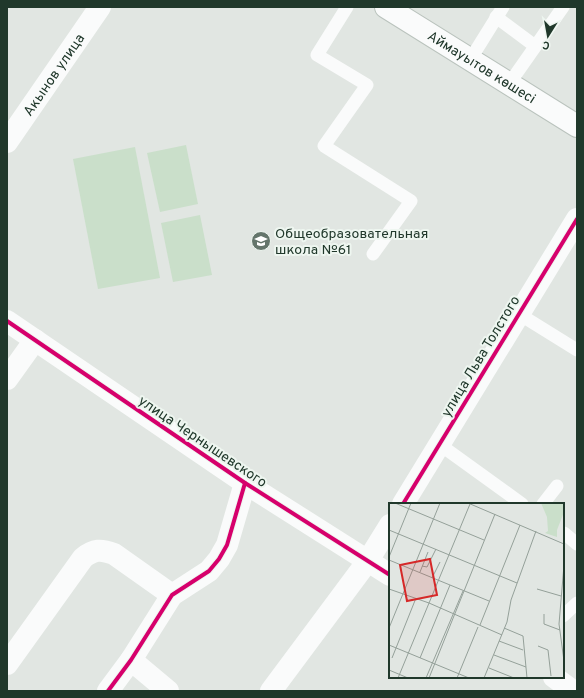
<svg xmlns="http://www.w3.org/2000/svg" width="584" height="698" viewBox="0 0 584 698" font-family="Overpass,sans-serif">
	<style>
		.green { fill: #cadfca }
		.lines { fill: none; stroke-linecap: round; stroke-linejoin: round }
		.secondary-casing { stroke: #bac3bd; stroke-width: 24 }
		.lane { stroke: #fafbfb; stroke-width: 13 }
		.street { stroke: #fafbfb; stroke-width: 22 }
		.secondary { stroke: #fafbfb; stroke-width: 22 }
		.cycleway-casing { stroke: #eef6f0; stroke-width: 6 }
		.cycleway { stroke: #d6006c; stroke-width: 4 }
		.labels { text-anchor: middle; stroke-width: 4; stroke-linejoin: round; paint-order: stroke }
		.street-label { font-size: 14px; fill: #20382b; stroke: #eef6f0 }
		.poi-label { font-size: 14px; fill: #20382b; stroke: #eef6f0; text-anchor: start }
		.inset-road { fill: none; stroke: #94a099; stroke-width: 1 }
		.view { fill: #d62828; fill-opacity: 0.15; stroke: #d62828; stroke-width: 2 }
		.inset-edge { fill: none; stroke: #20382b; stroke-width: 2 }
	</style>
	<rect width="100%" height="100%" fill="#e1e6e2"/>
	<g class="green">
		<path d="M 186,145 L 198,204 L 160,212 L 147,153 Z"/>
		<path d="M 135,147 L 160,278 L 98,289 L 73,159 Z"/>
		<path d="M 200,215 L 212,275 L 173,282 L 161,223 Z"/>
	</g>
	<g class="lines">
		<g class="secondary-casing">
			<g id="secondary">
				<path id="s2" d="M 386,7 L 577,126"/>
			</g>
		</g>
		<g class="lane">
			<path d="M 347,7 L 317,55 L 367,85 L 324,146 L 411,201 L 373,254"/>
			<path d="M 496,17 L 535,46"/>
			<path d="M 470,60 L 503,7"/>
			<path d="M 509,84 L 563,7"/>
			<path d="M 519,314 L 577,350"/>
			<path d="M 439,444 L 522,504"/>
			<path d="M 543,504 L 557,486"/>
			<path d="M 564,533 L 577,544"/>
			<path d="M 563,616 L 577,603"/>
		</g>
		<g class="street">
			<path id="s1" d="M 7,142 L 100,7"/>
			<path d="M 7,321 L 245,483 L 390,575"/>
			<path d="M 7,379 L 35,340"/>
			<path d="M 403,504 L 577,219"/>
			<path d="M 131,660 L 168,691"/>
			<path d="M 7,664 L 83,558 C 94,549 101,549 114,554 L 172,595"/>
			<path d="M 554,677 L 573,691"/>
			<path d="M 108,691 L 131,660 L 172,595 L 209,571 L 219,559 L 227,545 L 245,483"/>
			<path d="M 271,691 L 367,562 L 390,525"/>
		</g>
		<use href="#secondary" class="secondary"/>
		<g class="cycleway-casing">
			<g id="cycleway">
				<path d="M 7,321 L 245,483 L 390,575"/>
				<path d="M 403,504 L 577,219"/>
				<path d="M 108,691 L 131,660 L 172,595 L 209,571 L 219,559 L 227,545 L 245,483"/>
			</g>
		</g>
		<use href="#cycleway" class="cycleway"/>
	</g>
	<defs>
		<g id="school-disc" transform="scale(1)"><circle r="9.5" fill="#64756b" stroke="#eef6f0"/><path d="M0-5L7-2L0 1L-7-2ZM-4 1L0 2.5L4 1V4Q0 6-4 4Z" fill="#fff"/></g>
	</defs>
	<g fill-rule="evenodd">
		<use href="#school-disc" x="261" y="241"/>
	</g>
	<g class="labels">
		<g class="street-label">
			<text dy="5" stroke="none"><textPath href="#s2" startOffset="113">Аймауытов көшесі</textPath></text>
			<text dy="5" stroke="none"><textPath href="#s1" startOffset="82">Акынов улица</textPath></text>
			<text transform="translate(480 356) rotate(-59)" y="5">улица Льва Толстого</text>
			<text transform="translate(203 441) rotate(34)" y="5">улица Чернышевского</text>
		</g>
		<g class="poi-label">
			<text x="275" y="238">Общеобразовательная<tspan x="275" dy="16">школа №61</tspan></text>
		</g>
	</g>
	<g transform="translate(389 503)">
		<rect width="175" height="175" fill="#e1e6e2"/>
		<path d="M 152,0 L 175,0 L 175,9 L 168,27 L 168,34 L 156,30 L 159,28 L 158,14 Z" fill="#cadfca"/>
		<path class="inset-road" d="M 6,0 L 95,37M 79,0 L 175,41M 0,27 L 128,80M 0,54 L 22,0M 0,57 L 100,98M 175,62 L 170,121 L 175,158M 33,63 L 38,64 L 47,46M 31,69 L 39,49M 43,75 L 51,59M 0,86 L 40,100 L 113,132M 148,86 L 172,93M 155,111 L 155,121 L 171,127M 91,122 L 131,22M 0,125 L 51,0M 115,125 L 134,133 L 138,175M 110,138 L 134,147M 0,142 L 80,175M 149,143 L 159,147 L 162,173M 105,152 L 137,164M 3,155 L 27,95M 31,155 L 61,82M 100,165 L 125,175M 0,167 L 19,175M 9,175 L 81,1M 37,175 L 74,88M 40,175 L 106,11M 68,175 L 89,124M 95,175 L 118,119 L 122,97 L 147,28"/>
		<path class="view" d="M 41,56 L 48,92 L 18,98 L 11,62 Z"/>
		<rect width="175" height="175" class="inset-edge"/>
	</g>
	<rect width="584" height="698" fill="none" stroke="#20382b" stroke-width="16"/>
	<g transform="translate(548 36) rotate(191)" stroke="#eef6f0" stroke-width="3" paint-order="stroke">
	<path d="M0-3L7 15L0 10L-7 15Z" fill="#20382b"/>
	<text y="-6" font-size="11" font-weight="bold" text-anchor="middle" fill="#20382b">С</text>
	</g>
</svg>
